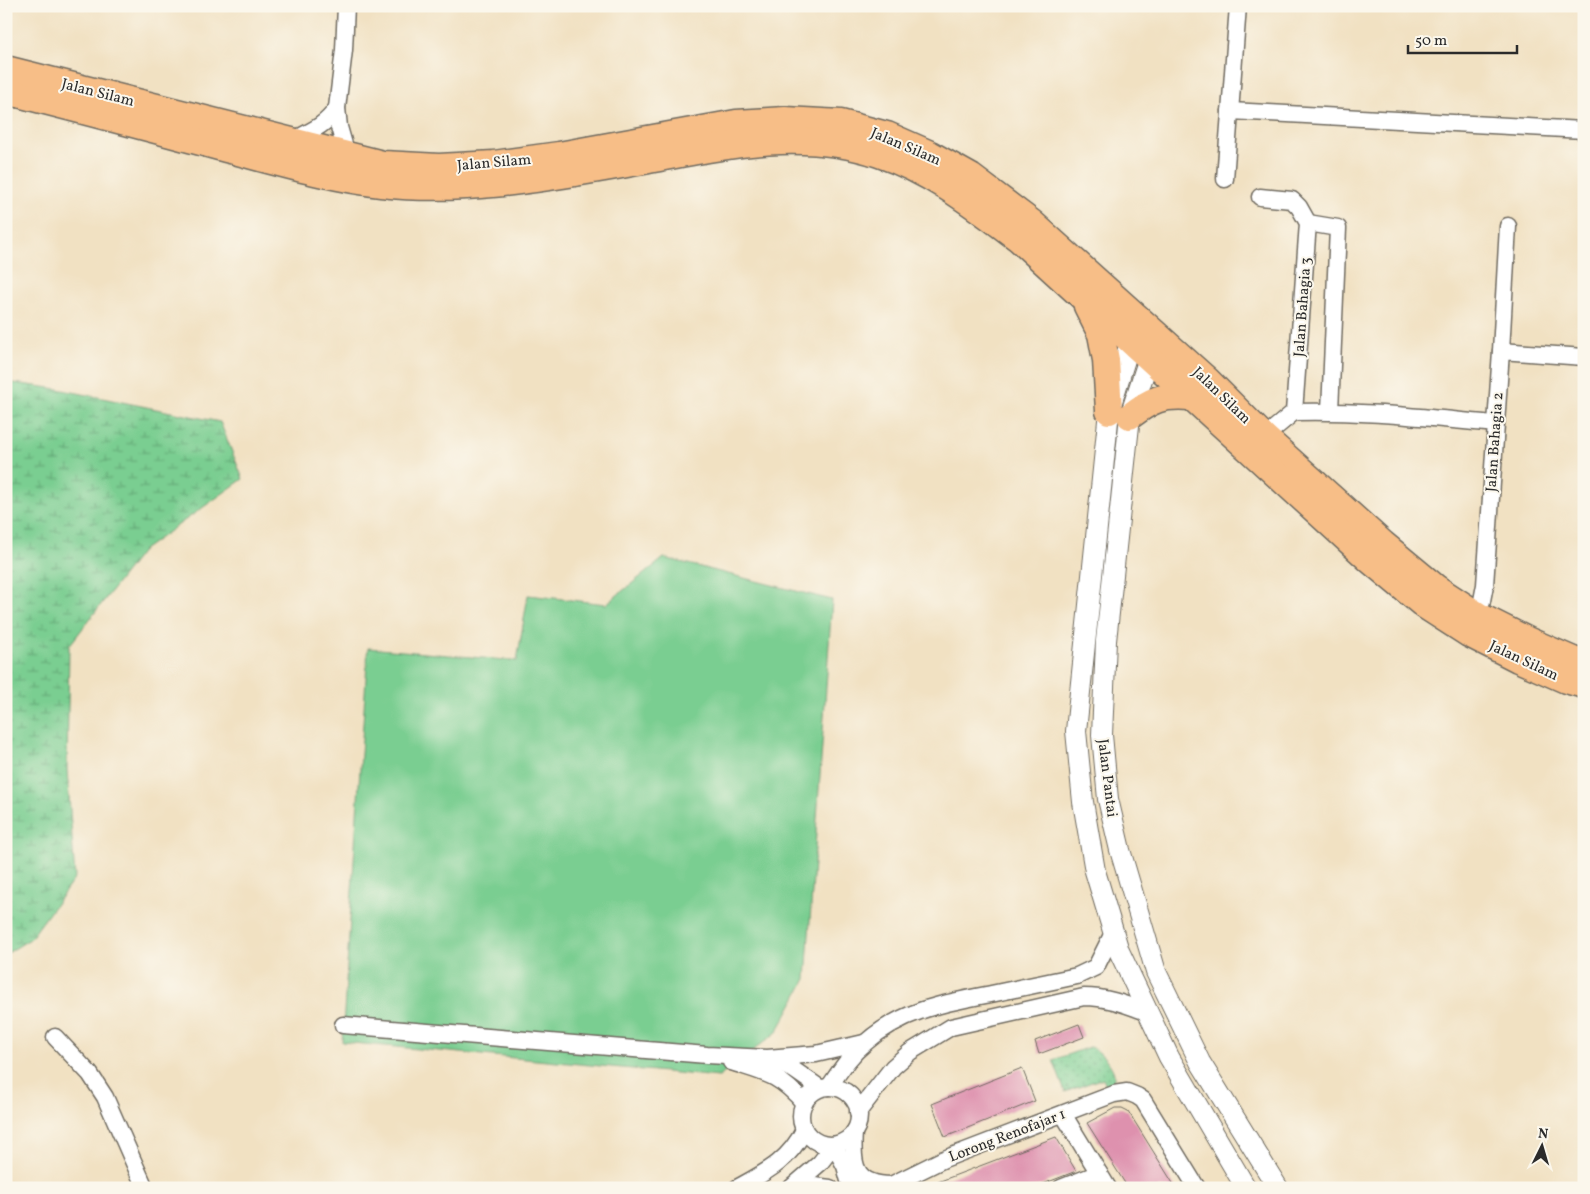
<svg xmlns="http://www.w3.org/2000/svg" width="1590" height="1194" viewBox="0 0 1590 1194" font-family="Vollkorn,serif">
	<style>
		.grass { fill: url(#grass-dots); stroke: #527c5e }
		.wetland { fill: url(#wetland-marsh); stroke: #527c5e }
		.green { fill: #7ace91; stroke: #527c5e }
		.building { fill: #de91ae }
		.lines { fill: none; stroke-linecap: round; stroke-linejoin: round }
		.minor-casing { stroke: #706b60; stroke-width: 19 }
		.tertiary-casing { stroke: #706b60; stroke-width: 22 }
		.trunk-casing { stroke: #706b60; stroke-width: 29 }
		.minor { stroke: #fff; stroke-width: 16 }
		.tertiary { stroke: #fff; stroke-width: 20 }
		.trunk { stroke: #f7be87; stroke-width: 26 }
		.labels { text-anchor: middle; stroke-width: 4; stroke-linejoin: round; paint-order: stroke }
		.street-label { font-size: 15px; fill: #2b2b2b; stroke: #fbf7ec }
	</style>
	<defs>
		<pattern id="grass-dots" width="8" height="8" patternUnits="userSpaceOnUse" patternTransform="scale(1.25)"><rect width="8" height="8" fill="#7ace91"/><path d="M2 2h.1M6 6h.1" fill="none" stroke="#64a777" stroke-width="1.8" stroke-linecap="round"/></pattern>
		<pattern id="wetland-marsh" width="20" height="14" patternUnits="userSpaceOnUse" patternTransform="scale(1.25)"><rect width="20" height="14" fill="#7ace91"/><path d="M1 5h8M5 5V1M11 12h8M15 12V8" fill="none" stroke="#64a777"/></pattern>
	</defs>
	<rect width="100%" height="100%" fill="#fbf7ec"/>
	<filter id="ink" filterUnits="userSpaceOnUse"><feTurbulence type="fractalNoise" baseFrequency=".02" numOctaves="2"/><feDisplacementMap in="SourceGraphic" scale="10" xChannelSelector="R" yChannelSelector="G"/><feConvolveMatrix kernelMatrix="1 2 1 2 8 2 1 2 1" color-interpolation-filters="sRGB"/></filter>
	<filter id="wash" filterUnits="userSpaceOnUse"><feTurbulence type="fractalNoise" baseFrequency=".0096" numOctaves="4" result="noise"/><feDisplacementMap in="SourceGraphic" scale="20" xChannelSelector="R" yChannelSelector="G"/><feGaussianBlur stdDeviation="1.12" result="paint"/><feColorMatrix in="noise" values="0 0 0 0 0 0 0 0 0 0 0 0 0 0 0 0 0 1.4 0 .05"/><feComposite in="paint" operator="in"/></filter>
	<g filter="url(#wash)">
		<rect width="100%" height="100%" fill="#f1e1c2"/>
		<path class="grass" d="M 1089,1047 C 1098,1048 1116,1068 1114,1077 C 1114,1082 1110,1085 1107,1087 L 1103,1078 L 1065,1092 L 1053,1060 Z"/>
		<path class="wetland" d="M 6,382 L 58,389 L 220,422 L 243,479 L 143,550 L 69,646 L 67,769 L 75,878 L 30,939 L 6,954 Z"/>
		<path class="green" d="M 664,558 L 832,600 L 806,979 L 777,1032 L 719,1077 L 342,1042 L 368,648 L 517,661 L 528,595 L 606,604 Z"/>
		<g id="blocks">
			<g class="building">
				<path d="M 1079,1024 L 1084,1037 L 1039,1054 L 1035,1041 Z"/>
				<path d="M 1022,1068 L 1035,1101 L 945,1137 L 932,1104 Z"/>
				<path d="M 1115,1108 L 1122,1108 L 1128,1111 L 1176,1188 L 1128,1188 L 1087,1123 Z"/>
				<path d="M 1056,1137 L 1076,1171 L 1033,1188 L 922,1188 Z"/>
			</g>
		</g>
	</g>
	<g filter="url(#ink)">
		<use href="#blocks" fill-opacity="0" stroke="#706b60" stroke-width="1"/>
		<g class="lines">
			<g class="minor-casing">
				<g id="minor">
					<path d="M 346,6 L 344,50 L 337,108 L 339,127 L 347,155"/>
					<path d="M 1230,111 L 1584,130"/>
					<path d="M 292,141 C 311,131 325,126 337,108"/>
					<path d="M 1225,179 L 1238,6"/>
					<path d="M 1260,197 L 1292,200 L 1299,207 L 1308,223 L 1294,412 L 1264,437"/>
					<path d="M 1308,223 L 1338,228 L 1330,411"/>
					<path d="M 1501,351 L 1508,226"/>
					<path d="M 1294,412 C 1361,410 1428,418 1495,424"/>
					<path d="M 1479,616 L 1485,585 L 1501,351 L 1584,357"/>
					<path d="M 343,1025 L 707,1055 L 767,1058 L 816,1054 L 864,1043"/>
					<path d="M 55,1037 L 90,1074 L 105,1097 L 145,1188"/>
					<path d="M 769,1059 L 794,1070 L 820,1088"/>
					<path d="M 731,1062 C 765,1073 779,1074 804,1103"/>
					<circle cx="830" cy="1116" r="29"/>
					<path d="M 829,1087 C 840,1071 850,1055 865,1043 C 902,1010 944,1003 991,994 C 1019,988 1048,982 1077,976 L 1096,967 L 1113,933"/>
					<path d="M 858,1112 L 893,1067 L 910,1052 L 951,1027 L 1084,997 C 1108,997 1127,1005 1149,1013"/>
					<path d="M 1063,1114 L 1108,1188"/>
					<path d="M 854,1132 C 852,1163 853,1185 891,1185"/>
					<path d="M 834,1145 L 845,1166 L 851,1188"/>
					<path d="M 737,1188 C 766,1172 789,1161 804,1130"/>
					<path d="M 791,1188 L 820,1163 L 834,1145"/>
					<path d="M 800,1188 L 814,1186 L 830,1188"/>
					<path d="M 885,1188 L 944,1159 L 1114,1094 L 1127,1092 L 1137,1096 L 1143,1100 L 1197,1188"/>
					<path d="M 1061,1188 L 1099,1173"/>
				</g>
			</g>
			<g class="tertiary-casing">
				<g id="tertiary">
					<path d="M 1138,330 L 1131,340 L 1109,411 L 1076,731 L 1083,802 L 1095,871 L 1119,951 L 1169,1057 L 1246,1188"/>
					<path d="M 1157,347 L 1149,358 L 1130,416 L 1106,641 L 1102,735 L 1108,799 L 1120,850 L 1156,972 L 1200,1062 L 1278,1188"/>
				</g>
			</g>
			<g class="trunk-casing">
				<g id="trunk">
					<path d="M 6,69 L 383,164 L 439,167 L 494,164 L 559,155 L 736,123 L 785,120 L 841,123 L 887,135 L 930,154 L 971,177 L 1032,223 L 1207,380 L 1264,437 L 1383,544 L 1436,588 L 1479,616 L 1527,640 L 1573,660 L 1584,663"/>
					<path d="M 6,91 C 80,110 153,129 226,149 C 277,162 329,178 381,184 C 470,194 557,176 644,161 C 722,146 801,128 879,154 C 932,172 975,206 1019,239 L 1370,560 L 1424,605 L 1469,634 L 1518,659 L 1566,680 L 1584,685"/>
					<path d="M 1087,306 L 1101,334 L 1106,360 L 1109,411"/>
					<path d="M 1130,416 C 1152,399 1162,395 1190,397"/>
				</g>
			</g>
			<use href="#minor" class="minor"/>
			<use href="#tertiary" class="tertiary"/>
			<use href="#trunk" class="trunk"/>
		</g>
	</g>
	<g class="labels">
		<g class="street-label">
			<text transform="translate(98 92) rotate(14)" y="5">Jalan Silam</text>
			<text transform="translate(906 146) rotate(23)" y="5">Jalan Silam</text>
			<text transform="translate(494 162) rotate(-5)" y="5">Jalan Silam</text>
			<text transform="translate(1302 307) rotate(-86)" y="5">Jalan Bahagia 3</text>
			<text transform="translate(1222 395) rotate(44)" y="5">Jalan Silam</text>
			<text transform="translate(1494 442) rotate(-86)" y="5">Jalan Bahagia 2</text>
			<text transform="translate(1524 660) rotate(25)" y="5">Jalan Silam</text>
			<text transform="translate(1108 778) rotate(83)" y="5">Jalan Pantai</text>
			<text transform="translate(1007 1135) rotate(-21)" y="5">Lorong Renofajar 1</text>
		</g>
	</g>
	<rect width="1590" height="1194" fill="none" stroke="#fbf7ec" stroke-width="25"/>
	<g transform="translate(1542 1146) rotate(5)" stroke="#fbf7ec" stroke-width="4" paint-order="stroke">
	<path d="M0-4L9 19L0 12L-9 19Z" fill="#2b2b2b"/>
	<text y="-8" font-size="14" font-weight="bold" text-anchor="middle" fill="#2b2b2b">N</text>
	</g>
	<path d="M1408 45v8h109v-8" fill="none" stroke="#2b2b2b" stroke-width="2.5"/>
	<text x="1415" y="45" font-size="15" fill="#2b2b2b" stroke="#fbf7ec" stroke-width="4" paint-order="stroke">50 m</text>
</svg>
